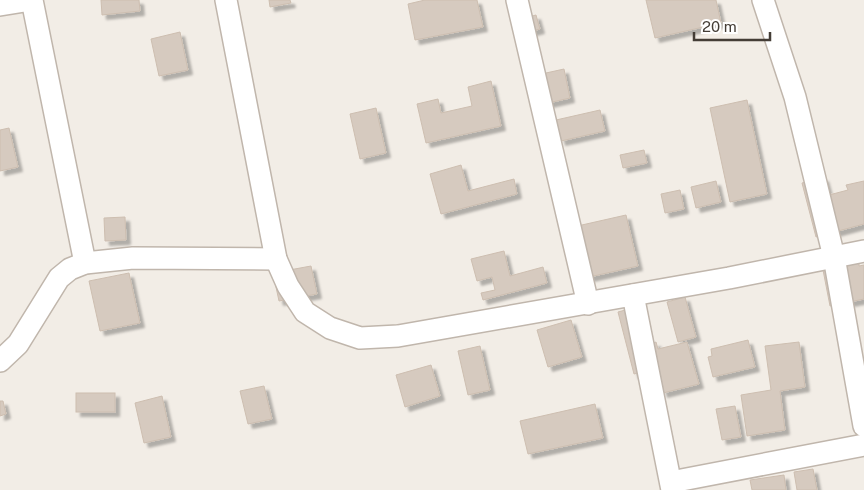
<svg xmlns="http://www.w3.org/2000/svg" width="864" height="490" viewBox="0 0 864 490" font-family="'Public Sans',sans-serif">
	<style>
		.building { fill: #d6cabf; stroke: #cdbeb0; filter: url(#shadow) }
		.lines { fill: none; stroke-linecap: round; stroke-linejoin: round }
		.minor-casing { stroke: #c0b6ac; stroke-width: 24 }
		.minor { stroke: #fff; stroke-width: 21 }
	</style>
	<defs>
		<filter id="shadow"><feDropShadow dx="4.5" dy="4.5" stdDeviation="1" flood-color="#0004"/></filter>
	</defs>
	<rect width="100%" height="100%" fill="#f2ede6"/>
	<g class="building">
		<path d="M 101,0 L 139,0 L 140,11 L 102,15 Z"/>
		<path d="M 269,0 L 290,0 L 291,3 L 270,7 Z"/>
		<path d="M 425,0 L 477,0 L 483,27 L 415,40 L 408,4 Z"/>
		<path d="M 646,0 L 716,0 L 721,23 L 655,38 Z"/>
		<path d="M 536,15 L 540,29 L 521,34 L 517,20 Z"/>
		<path d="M 180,32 L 188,70 L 159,76 L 151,39 Z"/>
		<path d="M 564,69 L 570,98 L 535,106 L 528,77 Z"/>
		<path d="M 491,81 L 501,126 L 426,143 L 417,104 L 438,99 L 441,113 L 472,106 L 468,87 Z"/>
		<path d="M 747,100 L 767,194 L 730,202 L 710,108 Z"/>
		<path d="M 376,108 L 386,153 L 360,159 L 350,114 Z"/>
		<path d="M 600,110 L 605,131 L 561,141 L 556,120 Z"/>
		<path d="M 9,128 L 18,167 L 0,171 L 0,130 Z"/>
		<path d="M 644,150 L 647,163 L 623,168 L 620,155 Z"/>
		<path d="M 461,165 L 468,191 L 514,179 L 517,194 L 441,214 L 430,174 Z"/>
		<path d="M 824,177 L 829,195 L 848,190 L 846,185 L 864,181 L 864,224 L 816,237 L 802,183 Z"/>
		<path d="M 716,181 L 721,202 L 696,208 L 691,187 Z"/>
		<path d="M 680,190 L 684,209 L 665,213 L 661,194 Z"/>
		<path d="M 626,215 L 638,266 L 585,278 L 573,227 Z"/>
		<path d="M 125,217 L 126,240 L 105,241 L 104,218 Z"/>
		<path d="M 504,251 L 510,276 L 543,267 L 547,283 L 483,300 L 481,293 L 495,290 L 492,277 L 477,281 L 471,259 Z"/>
		<path d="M 859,263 L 859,266 L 864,265 L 864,299 L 830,306 L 823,270 Z"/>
		<path d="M 311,266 L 317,294 L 279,301 L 273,273 Z"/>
		<path d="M 129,273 L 140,323 L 100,331 L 89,281 Z"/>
		<path d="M 685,297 L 696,337 L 678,342 L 667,302 Z"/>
		<path d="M 636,307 L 647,345 L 656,342 L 658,349 L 687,342 L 699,384 L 663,393 L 656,368 L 634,374 L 618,312 Z"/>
		<path d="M 571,320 L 582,357 L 548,367 L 537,330 Z"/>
		<path d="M 748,340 L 755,367 L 713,377 L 708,357 L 712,356 L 711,349 Z"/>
		<path d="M 799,342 L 805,387 L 780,391 L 785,430 L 747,436 L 741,395 L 771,390 L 765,346 Z"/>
		<path d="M 480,346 L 490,390 L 468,395 L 458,351 Z"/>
		<path d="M 431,365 L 440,396 L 405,407 L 396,375 Z"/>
		<path d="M 264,386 L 272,419 L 248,424 L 240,391 Z"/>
		<rect x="76" y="393" width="39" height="19"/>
		<path d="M 162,396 L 171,437 L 144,443 L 135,403 Z"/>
		<path d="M 0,401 L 3,401 L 6,414 L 0,416 Z"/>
		<path d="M 595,404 L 603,438 L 528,454 L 520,421 Z"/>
		<path d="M 735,406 L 741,437 L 722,440 L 716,409 Z"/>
		<path d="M 813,469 L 817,490 L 797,490 L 794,472 Z"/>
		<path d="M 784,475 L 786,490 L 752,490 L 750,480 Z"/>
	</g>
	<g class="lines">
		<g class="minor-casing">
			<g id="minor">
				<path d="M 32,0 L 85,263"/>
				<path d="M 226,0 L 276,259 L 288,286 L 305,312 L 330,328 L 360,338 L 398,336 L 729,278 L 864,251"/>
				<path d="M 517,0 L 588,304"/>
				<path d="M 763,0 L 795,97 L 834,257 L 864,426"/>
				<path d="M 0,5 L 31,0"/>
				<path d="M 633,295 L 672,490"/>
				<path d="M 0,361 L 18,344 L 59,278 L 70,269 L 85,263 L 133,258 L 276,259"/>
				<path d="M 671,482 L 864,445"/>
			</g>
		</g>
		<use href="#minor" class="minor"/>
	</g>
	<path d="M694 32v8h76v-8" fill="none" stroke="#443d36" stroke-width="2.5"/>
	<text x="702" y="32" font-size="15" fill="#443d36" stroke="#ffffff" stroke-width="4" paint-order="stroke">20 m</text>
</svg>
